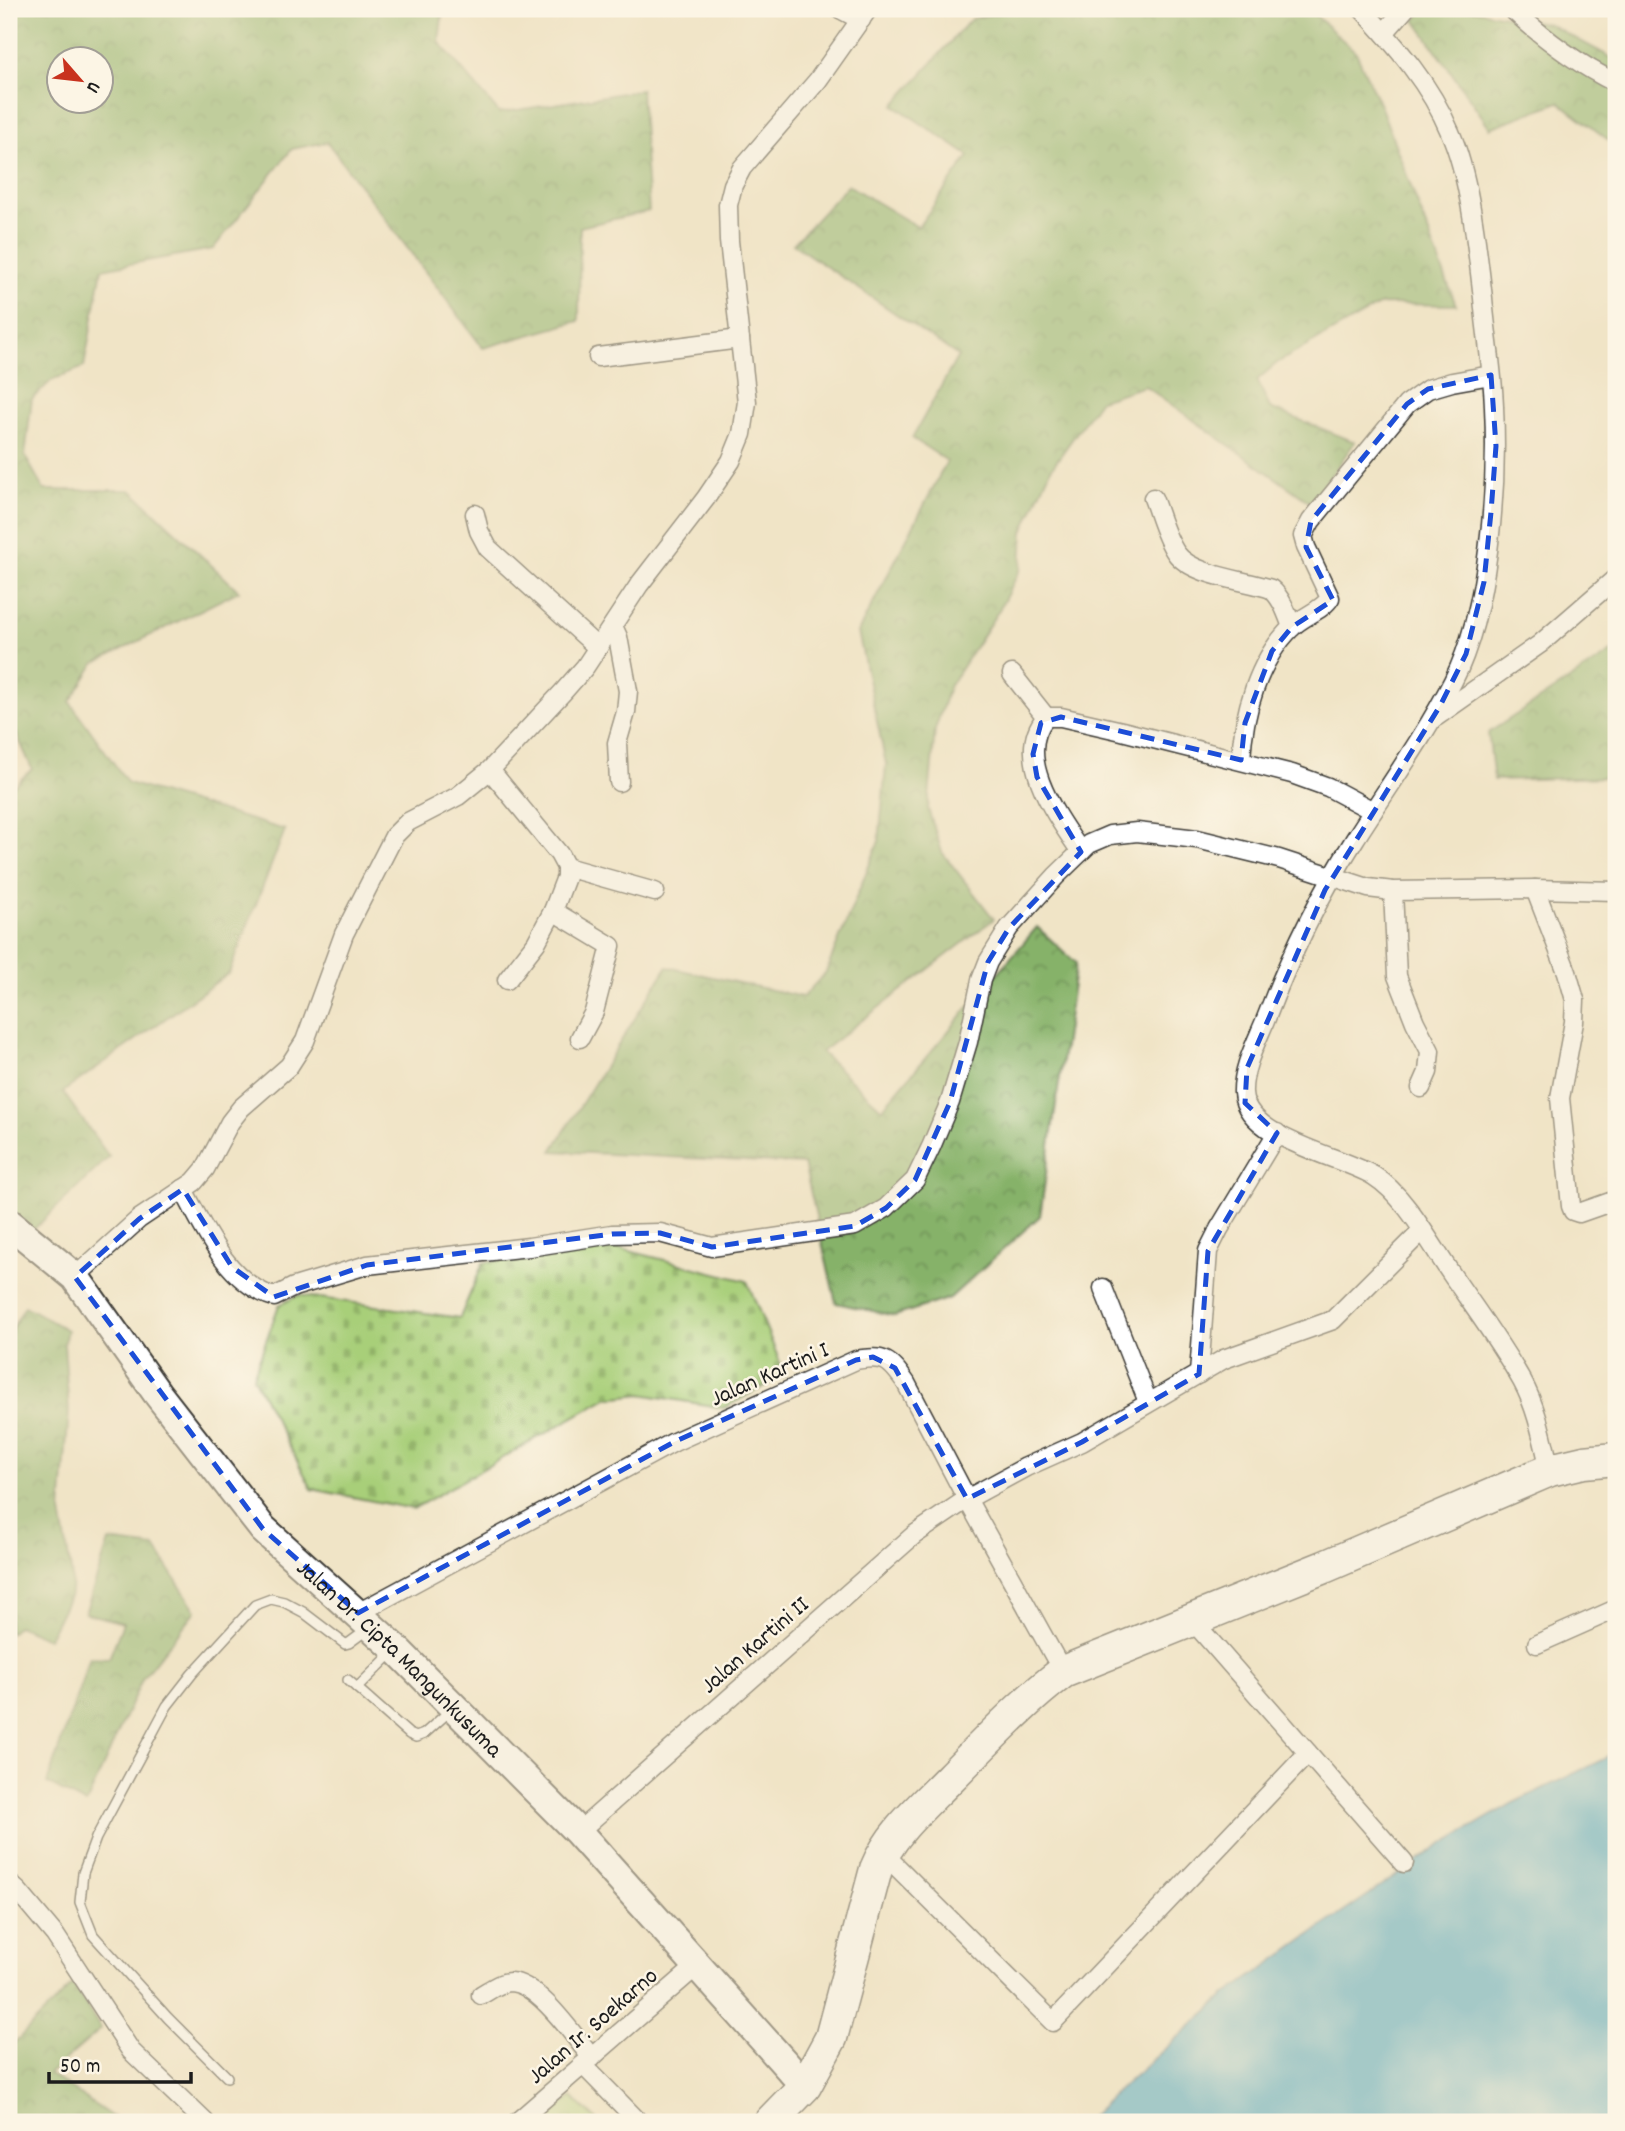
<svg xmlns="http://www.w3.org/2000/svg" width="1625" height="2131" viewBox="0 0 1625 2131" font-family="Dekko,sans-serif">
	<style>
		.forest { fill: url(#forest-crowns); stroke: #516742; stroke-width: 2; fill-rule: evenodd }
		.cemetery { fill: url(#cemetery-stones); stroke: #62764a; stroke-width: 2 }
		.park { fill: url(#park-crowns); stroke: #62764a; stroke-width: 2 }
		.water { fill: #4aa8c8; stroke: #336272; stroke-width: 2 }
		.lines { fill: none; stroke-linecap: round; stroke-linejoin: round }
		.lane-casing { stroke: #3c3a36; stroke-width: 12 }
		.street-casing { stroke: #3c3a36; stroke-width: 21 }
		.primary-casing { stroke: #3c3a36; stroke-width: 32 }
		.highway-casing { stroke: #3c3a36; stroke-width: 35 }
		.lane { stroke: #fff; stroke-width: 9 }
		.street { stroke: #fff; stroke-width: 18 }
		.primary { stroke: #fff; stroke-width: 28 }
		.highway { stroke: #fff; stroke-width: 32 }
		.marked { fill: none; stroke: #1d4ed8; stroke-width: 5; stroke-dasharray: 14 9; stroke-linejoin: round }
		.labels { text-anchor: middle; stroke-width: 5; stroke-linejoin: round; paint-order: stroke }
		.street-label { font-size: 24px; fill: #1c1c1c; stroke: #fcf5e5 }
	</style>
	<defs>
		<pattern id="forest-crowns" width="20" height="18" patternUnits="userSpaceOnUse" patternTransform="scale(1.75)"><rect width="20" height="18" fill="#86b269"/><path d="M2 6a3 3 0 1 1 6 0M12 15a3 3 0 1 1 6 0" fill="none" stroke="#6d9056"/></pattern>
		<pattern id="cemetery-stones" width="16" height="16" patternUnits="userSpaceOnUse" patternTransform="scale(1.75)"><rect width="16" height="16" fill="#a8cf79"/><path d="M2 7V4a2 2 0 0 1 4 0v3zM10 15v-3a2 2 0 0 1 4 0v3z" fill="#90b168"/></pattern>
		<pattern id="park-crowns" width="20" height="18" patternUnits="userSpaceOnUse" patternTransform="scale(1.75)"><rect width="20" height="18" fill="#a8cf79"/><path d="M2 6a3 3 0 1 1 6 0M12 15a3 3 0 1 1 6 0" fill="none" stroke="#90b168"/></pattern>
	</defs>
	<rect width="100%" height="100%" fill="#fcf5e5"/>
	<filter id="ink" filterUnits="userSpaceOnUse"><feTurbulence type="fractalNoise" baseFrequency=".0143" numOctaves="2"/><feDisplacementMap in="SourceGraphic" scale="14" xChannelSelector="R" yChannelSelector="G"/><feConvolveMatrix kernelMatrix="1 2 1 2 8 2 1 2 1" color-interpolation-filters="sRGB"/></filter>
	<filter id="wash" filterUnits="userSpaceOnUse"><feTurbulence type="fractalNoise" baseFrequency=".00686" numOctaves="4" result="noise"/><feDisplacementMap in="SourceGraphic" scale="28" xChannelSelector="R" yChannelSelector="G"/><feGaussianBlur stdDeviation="1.57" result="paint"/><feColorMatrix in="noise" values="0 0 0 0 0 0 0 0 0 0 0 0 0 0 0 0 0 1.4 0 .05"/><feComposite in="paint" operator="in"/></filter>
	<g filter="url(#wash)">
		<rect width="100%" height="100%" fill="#f0e4c6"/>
		<g class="forest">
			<path d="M 9,9 L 443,9 L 439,42 L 499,113 L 641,90 L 649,211 L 580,227 L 579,321 L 483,348 L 327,142 L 292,149 L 213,249 L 102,269 L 84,367 L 52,380 L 32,399 L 25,456 L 44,490 L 131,490 L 239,591 L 95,663 L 70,702 L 128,783 L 285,830 L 229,973 L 63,1092 L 109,1157 L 26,1237 L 9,1223 L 9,790 L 32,769 L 9,717 ZM 60,60 L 102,60 L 102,102 L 60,102 Z"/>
			<path d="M 1018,9 L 1307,9 L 1312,12 L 1356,52 L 1382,110 L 1456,305 L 1381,304 L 1277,363 L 1257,380 L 1270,408 L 1355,442 L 1311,503 L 1145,386 L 1100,400 L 1051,469 L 1023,532 L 1021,568 L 999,610 L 949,687 L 935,730 L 928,809 L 942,852 L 994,919 L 821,1052 L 882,1109 L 1037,927 L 1076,963 L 1040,1216 L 950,1298 L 895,1316 L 836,1303 L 804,1164 L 552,1151 L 667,967 L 803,997 L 826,972 L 879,841 L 886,764 L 858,632 L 947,461 L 912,438 L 958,356 L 793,244 L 848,185 L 918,227 L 969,156 L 894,105 L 971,19 Z"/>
			<path d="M 1425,9 L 1468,9 L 1549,24 L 1616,60 L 1616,146 L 1559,102 L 1490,128 L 1415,20 Z"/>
			<path d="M 1616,649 L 1616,777 L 1494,780 L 1488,733 Z"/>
			<path d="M 25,1306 L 67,1330 L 64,1344 L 69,1411 L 61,1512 L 72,1577 L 71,1593 L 48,1639 L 18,1626 L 9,1634 L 9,1334 Z"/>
			<path d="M 109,1541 L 155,1547 L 196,1611 L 143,1677 L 86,1804 L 47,1783 L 90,1657 L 109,1658 L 123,1623 L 85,1613 Z"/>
			<path d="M 73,1984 L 101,2029 L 49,2074 L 120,2122 L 9,2122 L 9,2048 Z"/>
		</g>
		<path class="cemetery" d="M 602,1244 L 747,1281 L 785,1375 L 724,1408 L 641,1394 L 607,1398 L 413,1509 L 312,1489 L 253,1377 L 279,1305 L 299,1295 L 460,1318 L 483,1263 Z"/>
		<path class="park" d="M 572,2097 L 599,2122 L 543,2122 Z"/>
		<path class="water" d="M 1616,1753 L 1616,2122 L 1085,2122 L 1114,2094 L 1227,1994 L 1313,1933 L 1441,1845 L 1513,1803 Z"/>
	</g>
	<g filter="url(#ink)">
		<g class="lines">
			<g class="lane-casing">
				<g id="lane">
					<path d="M 348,1680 L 409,1734 L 416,1737 L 424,1734 L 452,1709"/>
					<path d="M 357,1688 L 393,1652"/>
					<path d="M 227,2077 L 168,2018 L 93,1935 L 80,1902 L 83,1873 L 96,1838 L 167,1706 L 192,1674 L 255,1605 L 271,1599 L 284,1602 L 303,1612 L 345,1644 L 349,1643 L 368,1629"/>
				</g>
			</g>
			<g class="street-casing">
				<g id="street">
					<path d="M 840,9 L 861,20"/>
					<path d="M 1362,9 C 1397,47 1430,84 1450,132 C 1470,177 1477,248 1483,298 C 1486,334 1493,371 1494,407 C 1498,486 1489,611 1453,681 C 1425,736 1388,787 1355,839 C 1319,896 1289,958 1265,1021 C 1256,1043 1242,1069 1243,1093 C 1246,1139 1342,1156 1374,1176 C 1406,1196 1431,1245 1452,1275 C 1476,1310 1502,1345 1522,1381 C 1537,1408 1543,1440 1550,1470"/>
					<path d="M 1512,9 C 1544,39 1577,64 1616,83"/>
					<path d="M 1384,33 L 1405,9"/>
					<path d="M 598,357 L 740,339"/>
					<path d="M 1153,498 C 1160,516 1165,537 1176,553 C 1192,576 1246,580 1271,589 C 1282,598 1287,614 1292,627"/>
					<path d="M 475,514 L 479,531 L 488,548 L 598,648"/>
					<path d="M 613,626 L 618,637 L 628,691 L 626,712 L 617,743 L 619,782"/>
					<path d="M 1012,674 L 1046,717"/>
					<path d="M 1436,717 L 1540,644 L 1616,578"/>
					<path d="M 1241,760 C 1243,714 1258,660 1292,627 C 1303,616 1323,610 1330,598 L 1306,547 L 1303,536 L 1311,521 L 1407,404 L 1428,389 L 1452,382 L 1491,375"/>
					<path d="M 490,770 L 559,854 L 566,867 L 566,877 L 553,911 L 536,943 L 507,980"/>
					<path d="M 1081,852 C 1058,818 1012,757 1046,717 L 1061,717 L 1122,731 L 1292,774 L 1328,787 L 1373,811"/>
					<path d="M 566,867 L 655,892"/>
					<path d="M 1535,889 L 1567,972 L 1575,1000 L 1574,1022 L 1560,1098 L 1571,1206 L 1573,1211 L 1579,1213 L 1616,1200"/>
					<path d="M 1393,891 L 1397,976 L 1415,1022 L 1430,1051 L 1428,1072 L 1421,1088"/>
					<path d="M 553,911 L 611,946 L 594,1012 L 580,1038"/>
					<path d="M 183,1189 C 204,1229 228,1283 274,1297 L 294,1287 L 367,1265 L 529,1247 L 612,1234 L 660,1233 L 712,1247 L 855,1226 L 886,1208 L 915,1180 L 931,1147 L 950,1102 L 968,1042 L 981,980 L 988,962 L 1009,928 L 1056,876 L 1089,844 L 1110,835 L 1137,832 L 1197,839 L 1279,859 L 1368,888 L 1393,891 L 1535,889 L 1616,891"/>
					<path d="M 75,1277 L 139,1219 L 194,1182 L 205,1169 L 230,1122 L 241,1108 L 289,1066 L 305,1041 L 344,934 L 394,836 L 408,822 L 458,796 L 490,770 L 563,692 L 585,667 L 639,585 L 706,498 L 731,461 L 742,434 L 747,402 L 729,241 L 728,205 L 733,185 L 742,168 L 818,80 L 868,9"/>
					<path d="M 1103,1288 L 1148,1402"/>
					<path d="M 1199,1374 L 1208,1251 L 1219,1229 L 1277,1133"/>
					<path d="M 358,1613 L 674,1442 L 856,1360 C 885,1355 890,1360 906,1383 L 967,1499 L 1063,1672"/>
					<path d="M 1192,1620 L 1404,1863"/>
					<path d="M 1537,1644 L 1616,1609"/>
					<path d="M 578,1832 L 914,1535 L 967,1499 L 1026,1467 L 1082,1442 L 1224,1359 L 1333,1320 L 1422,1231"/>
					<path d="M 883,1853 L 1053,2022 L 1308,1753"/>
					<path d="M 9,1883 L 18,1891 L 55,1935 L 131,2051 L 205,2122"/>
					<path d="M 481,1995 C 490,1990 500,1982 510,1982 C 539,1983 575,2038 592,2058"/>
					<path d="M 583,2065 L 639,2122"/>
					<path d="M 517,2122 L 698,1965"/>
				</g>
			</g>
			<g class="primary-casing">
				<g id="primary">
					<path id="s1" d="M 9,1223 L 75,1277 L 157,1393 L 263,1529 L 396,1649 L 578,1832 L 805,2086"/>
				</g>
			</g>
			<g class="highway-casing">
				<path id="highway" d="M 770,2122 L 805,2086 L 831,2038 L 876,1869 C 891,1832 923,1806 950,1778 C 987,1741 1022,1703 1063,1672 L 1324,1567 L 1550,1470 L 1584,1462 L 1616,1459"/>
			</g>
			<use href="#lane" class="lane"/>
			<use href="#street" class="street"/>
			<use href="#primary" class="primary"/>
			<use href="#highway" class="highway"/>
		</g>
	</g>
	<path d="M0 0H1625V2131H0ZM 1491,375 L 1496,446 L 1491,512 L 1484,582 L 1466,654 L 1440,706 L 1325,890 L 1247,1068 L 1245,1103 L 1277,1133 L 1208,1251 L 1199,1374 L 1082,1442 L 967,1499 L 895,1368 L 873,1357 L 856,1360 L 674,1442 L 358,1613 L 263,1529 L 75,1277 L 139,1219 L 183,1189 L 232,1267 L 274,1297 L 367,1265 L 612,1234 L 660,1233 L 712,1247 L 855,1226 L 886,1208 L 915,1180 L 950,1102 L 988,962 L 1009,928 L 1081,852 L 1037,777 L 1033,754 L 1041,723 L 1061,717 L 1241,760 L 1245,723 L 1272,651 L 1292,627 L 1333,600 L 1306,547 L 1311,521 L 1407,404 L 1428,389 Z" fill="#f0e4c6" fill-opacity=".55" fill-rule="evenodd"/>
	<path class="marked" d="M 1491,375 L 1496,446 L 1491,512 L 1484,582 L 1466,654 L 1440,706 L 1325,890 L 1247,1068 L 1245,1103 L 1277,1133 L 1208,1251 L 1199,1374 L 1082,1442 L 967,1499 L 895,1368 L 873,1357 L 856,1360 L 674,1442 L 358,1613 L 263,1529 L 75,1277 L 139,1219 L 183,1189 L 232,1267 L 274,1297 L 367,1265 L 612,1234 L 660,1233 L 712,1247 L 855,1226 L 886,1208 L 915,1180 L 950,1102 L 988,962 L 1009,928 L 1081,852 L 1037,777 L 1033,754 L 1041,723 L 1061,717 L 1241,760 L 1245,723 L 1272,651 L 1292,627 L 1333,600 L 1306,547 L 1311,521 L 1407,404 L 1428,389 Z"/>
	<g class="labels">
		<g class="street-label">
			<text transform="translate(769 1373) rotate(-24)" y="8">Jalan Kartini I</text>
			<text transform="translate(754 1644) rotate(-41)" y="8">Jalan Kartini II</text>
			<text dy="8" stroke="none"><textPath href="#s1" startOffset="588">Jalan Dr. Cipta Mangunkusuma</textPath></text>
			<text transform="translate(592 2025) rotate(-41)" y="8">Jalan Ir. Soekarno</text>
		</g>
	</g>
	<rect width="1625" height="2131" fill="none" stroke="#fcf5e5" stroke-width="35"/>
	<g transform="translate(80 80) rotate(118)"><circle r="33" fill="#fcf5e5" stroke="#a29e95" stroke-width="2"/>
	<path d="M0-5L12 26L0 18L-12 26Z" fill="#c8321e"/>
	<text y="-10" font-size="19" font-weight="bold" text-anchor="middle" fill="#1c1c1c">U</text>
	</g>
	<path d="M49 2072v10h142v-10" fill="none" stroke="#1c1c1c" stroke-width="3.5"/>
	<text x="60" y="2072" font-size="21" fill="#1c1c1c" stroke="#fcf5e5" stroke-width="5" paint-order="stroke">50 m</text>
</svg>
